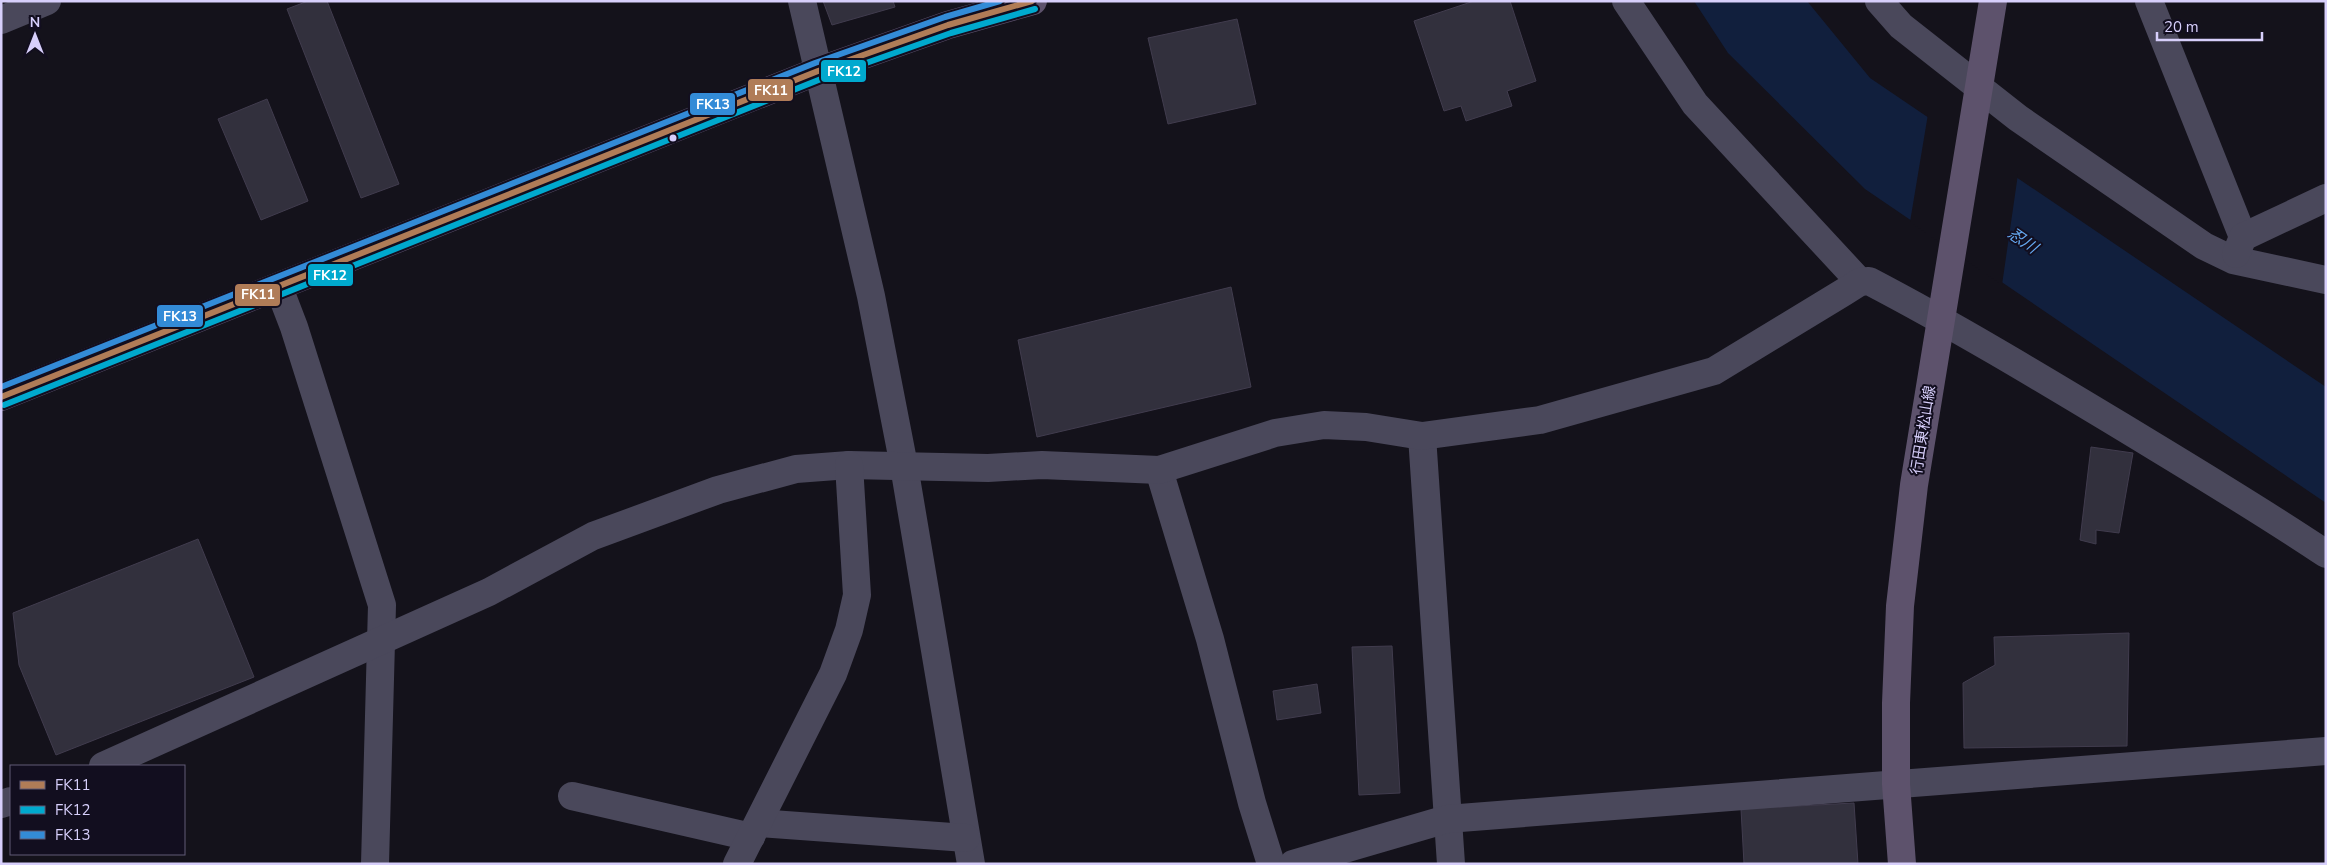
<svg xmlns="http://www.w3.org/2000/svg" width="2327" height="865" viewBox="0 0 2327 865" font-family="'Nunito Sans','Noto Sans JP',sans-serif">
	<style>
		.water { fill: #111f3d }
		.pier { fill: #14121b }
		.building { fill: #32303d; stroke: #413c4e }
		.lines { fill: none; stroke-linecap: round; stroke-linejoin: round }
		.minor { stroke: #4a485b; stroke-width: 28 }
		.major { stroke: #5d526c; stroke-width: 28 }
		.bus-1-casing { stroke: #120e1f; stroke-width: 10 }
		.bus-2-casing { stroke: #120e1f; stroke-width: 10 }
		.bus-3-casing { stroke: #120e1f; stroke-width: 10 }
		.bus-1 { stroke: #b07c57; stroke-width: 6 }
		.bus-2 { stroke: #00a9ce; stroke-width: 6 }
		.bus-3 { stroke: #338bd7; stroke-width: 6 }
		.bus-dot { fill: #d7cffb; stroke: #120e1f; stroke-width: 2 }
		.labels { text-anchor: middle; stroke-width: 4; stroke-linejoin: round; paint-order: stroke }
		.street-label { font-size: 15px; fill: #d7cffb; stroke: #120e1f }
		.water-label { font-size: 16px; font-style: italic; fill: #66aaf3; stroke: #120e1f }
		.line-badge { stroke: #120e1f; stroke-width: 2 }
		.badge-label { font-size: 14px; text-anchor: middle; font-weight: bold; fill: #fff }
	</style>
	<rect width="100%" height="100%" fill="#14121b"/>
	<path class="water" d="M 1694,1 L 1807,1 L 1870,78 L 2326,387 L 2326,503 L 1865,189 L 1728,53 Z"/>
	<path class="pier" d="M 1928,114 L 2018,174 L 2002,285 L 1910,222 Z"/>
	<g class="building">
		<path d="M 308,1 L 327,1 L 399,184 L 361,198 L 287,9 Z"/>
		<path d="M 823,1 L 893,1 L 895,7 L 832,25 Z"/>
		<path d="M 1474,1 L 1510,1 L 1536,81 L 1507,91 L 1512,106 L 1466,121 L 1461,106 L 1444,111 L 1414,21 Z"/>
		<path d="M 1237,19 L 1256,104 L 1168,124 L 1148,38 Z"/>
		<path d="M 267,99 L 308,201 L 261,220 L 218,119 Z"/>
		<path d="M 1231,287 L 1251,387 L 1037,437 L 1018,340 Z"/>
		<path d="M 2091,447 L 2133,453 L 2119,533 L 2096,530 L 2096,544 L 2080,540 Z"/>
		<path d="M 198,539 L 254,677 L 56,755 L 19,665 L 13,613 Z"/>
		<path d="M 2129,633 L 2127,746 L 1964,748 L 1963,683 L 1995,665 L 1994,637 Z"/>
		<path d="M 1392,646 L 1400,793 L 1359,795 L 1352,647 Z"/>
		<path d="M 1317,684 L 1321,713 L 1277,720 L 1273,691 Z"/>
		<path d="M 1854,803 L 1858,864 L 1744,864 L 1741,809 Z"/>
	</g>
	<g class="lines">
		<g class="minor">
			<path d="M 802,1 L 871,296 L 904,466 L 971,864"/>
			<path d="M 1626,1 L 1695,104 L 1860,282"/>
			<path d="M 1879,1 L 1901,26 L 2018,118 L 2204,246 L 2233,260 L 2326,280"/>
			<path d="M 2149,1 L 2243,237"/>
			<path d="M 1,20 L 47,1"/>
			<path d="M 2236,254 L 2243,237 L 2326,198"/>
			<path d="M 279,288 L 294,327 L 382,605 L 375,864"/>
			<path d="M 1422,436 L 1451,864"/>
			<path d="M 1159,470 L 1210,639 L 1252,803 L 1271,864"/>
			<path d="M 103,766 L 489,592 L 593,536 L 718,490 L 796,469 L 849,465 L 988,468 L 1042,465 L 1159,470 L 1275,433 L 1324,425 L 1366,427 L 1422,436 L 1540,420 L 1714,371 L 1844,292 L 1860,282 L 1869,281 C 1955,326 2038,376 2121,426 C 2190,468 2259,509 2326,554"/>
			<path d="M 572,796 L 751,837"/>
			<path d="M 1,804 L 11,801"/>
			<path d="M 759,823 L 966,838"/>
			<path d="M 737,864 L 833,674 L 849,630 L 857,595 L 849,465"/>
			<path d="M 1293,864 L 1447,819 L 2326,751"/>
		</g>
		<g class="major">
			<path d="M 1,397 L 818,71 L 948,25 L 1033,1"/>
			<path d="M 1902,864 L 1896,784 L 1896,703 L 1900,606 L 1914,485 L 1993,1"/>
		</g>
		<g class="bus-1-casing">
			<path id="bus-1" d="M 1,397 L 818,71 L 948,25 L 1032,1"/>
		</g>
		<g class="bus-2-casing">
			<path id="bus-2" d="M 4,405 L 821,79 L 951,33 L 1035,9"/>
		</g>
		<g class="bus-3-casing">
			<path id="bus-3" d="M 1,387 L 815,63 L 945,17 L 1000,1"/>
		</g>
		<use href="#bus-1" class="bus-1"/>
		<use href="#bus-2" class="bus-2"/>
		<use href="#bus-3" class="bus-3"/>
	</g>
	<circle class="bus-dot" cx="673" cy="138" r="4.5"/>
	<g class="labels">
		<g class="street-label">
			<text transform="translate(1923 430) rotate(-81)" y="5">行田東松山線</text>
		</g>
		<g class="water-label">
			<text transform="translate(2023 240) rotate(34)" y="6">忍川</text>
		</g>
	</g>
	<g class="line-badge">
		<rect x="820" y="59" width="47" height="24" rx="5" fill="#00a9ce"/>
		<rect x="747" y="78" width="47" height="24" rx="5" fill="#b07c57"/>
		<rect x="689" y="92" width="47" height="24" rx="5" fill="#338bd7"/>
		<rect x="307" y="263" width="47" height="24" rx="5" fill="#00a9ce"/>
		<rect x="234" y="283" width="47" height="24" rx="5" fill="#b07c57"/>
		<rect x="156" y="304" width="48" height="24" rx="5" fill="#338bd7"/>
	</g>
	<g class="badge-label">
		<text x="844" y="76">FK12</text>
		<text x="771" y="95">FK11</text>
		<text x="713" y="109">FK13</text>
		<text x="330" y="280">FK12</text>
		<text x="258" y="299">FK11</text>
		<text x="180" y="321">FK13</text>
	</g>
	<rect width="2327" height="865" fill="none" stroke="#d7cffb" stroke-width="5"/>
	<rect x="10" y="765" width="175" height="90" fill="#120e1f" stroke="#615b77"/>
	<rect x="20" y="781" width="25" height="8" fill="#b07c57" stroke="#615b77"/>
	<text x="55" y="790" font-size="15" fill="#d7cffb">FK11</text>
	<rect x="20" y="806" width="25" height="8" fill="#00a9ce" stroke="#615b77"/>
	<text x="55" y="815" font-size="15" fill="#d7cffb">FK12</text>
	<rect x="20" y="831" width="25" height="8" fill="#338bd7" stroke="#615b77"/>
	<text x="55" y="840" font-size="15" fill="#d7cffb">FK13</text>
	<g transform="translate(35 35)" stroke="#120e1f" stroke-width="4" paint-order="stroke">
	<path d="M0-4L9 19L0 12L-9 19Z" fill="#d7cffb"/>
	<text y="-8" font-size="14" font-weight="bold" text-anchor="middle" fill="#d7cffb">N</text>
	</g>
	<path d="M2157 32v8h105v-8" fill="none" stroke="#d7cffb" stroke-width="2.5"/>
	<text x="2164" y="32" font-size="15" fill="#d7cffb" stroke="#120e1f" stroke-width="4" paint-order="stroke">20 m</text>
</svg>
